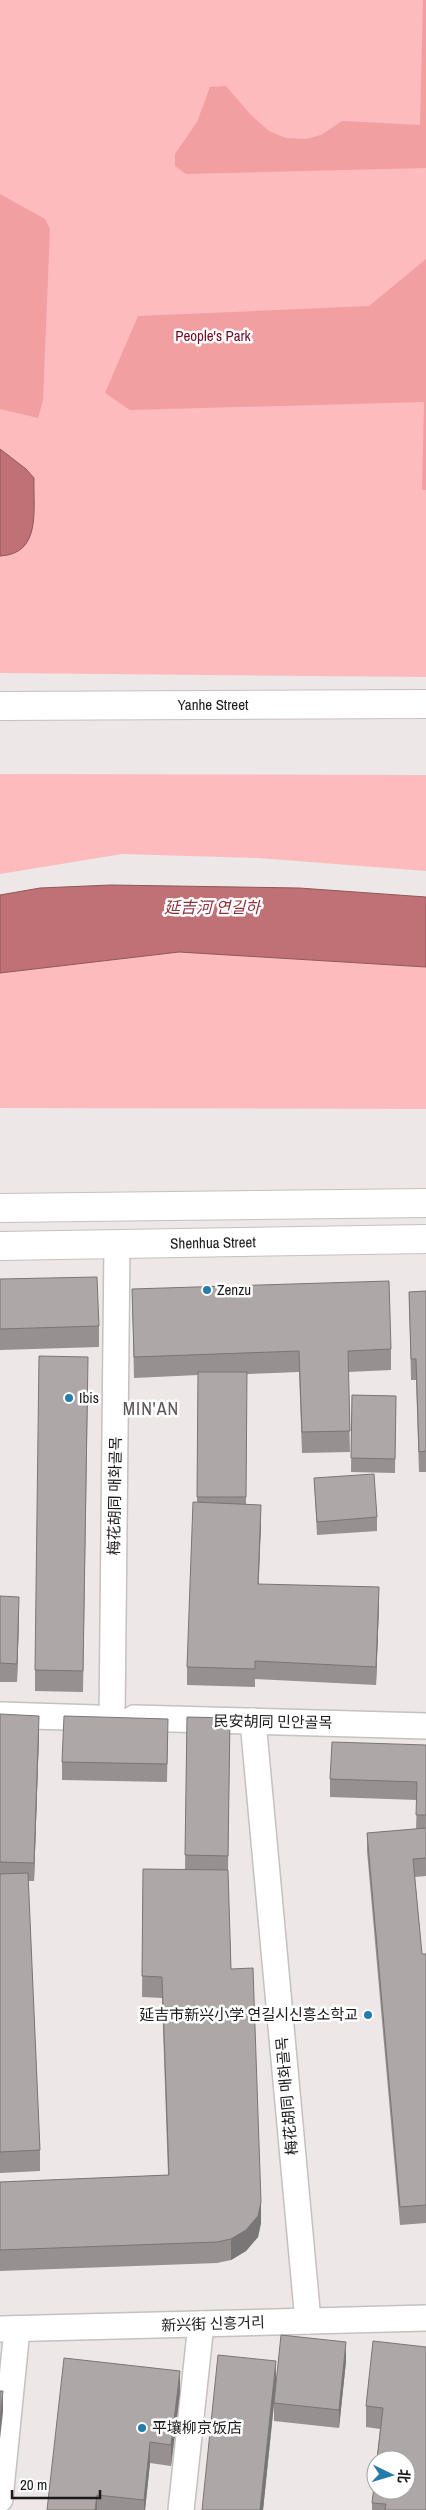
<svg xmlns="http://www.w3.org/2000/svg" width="426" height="2510" viewBox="0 0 426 2510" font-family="'Archivo Narrow','Noto Sans SC','Noto Sans KR',sans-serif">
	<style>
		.green { fill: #fdbbbd }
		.forest { fill: #f29fa2 }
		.water { fill: #c07175; stroke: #8e5759 }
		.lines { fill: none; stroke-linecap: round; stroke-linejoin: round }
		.street-casing { stroke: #c6c0c0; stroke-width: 28 }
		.secondary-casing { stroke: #c6c0c0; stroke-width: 30 }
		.street { stroke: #fff; stroke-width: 25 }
		.secondary { stroke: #fff; stroke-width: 28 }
		.wall { fill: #969090 }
		.shaded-wall { fill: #7a7576 }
		.building { fill: #aea7a8; stroke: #7a7576 }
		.poi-dot { fill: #237cab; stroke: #fff; stroke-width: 2 }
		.labels { text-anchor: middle; stroke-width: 5; stroke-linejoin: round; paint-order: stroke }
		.park-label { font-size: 15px; fill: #6f0c21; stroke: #fff }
		.street-label { font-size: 15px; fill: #1b1919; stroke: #fff }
		.poi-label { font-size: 15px; fill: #1b1919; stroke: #fff; text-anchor: start }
		.water-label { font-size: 16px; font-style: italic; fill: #8f2f3a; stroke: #fff }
		.quarter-label { font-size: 18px; letter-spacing: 1px; fill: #5c5656; stroke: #fff }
	</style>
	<rect width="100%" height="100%" fill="#eee7e7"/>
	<g class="green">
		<path d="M 0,0 L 426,0 L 426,677 L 0,673 Z"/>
		<path d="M 0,774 L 426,775 L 426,871 L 258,858 L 122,854 L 0,874 Z"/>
		<path d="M 179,952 L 426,967 L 426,1109 L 0,1108 L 0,973 Z"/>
	</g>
	<g class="forest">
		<path d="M 423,0 L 426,0 L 426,168 L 186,174 L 175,166 L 175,154 L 197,122 L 210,87 L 226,86 L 251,115 L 269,131 L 286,138 L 306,139 L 321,135 L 342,121 L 420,125 Z"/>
		<path d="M 0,194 L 45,219 L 50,229 L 43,400 L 38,418 L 0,409 Z"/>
		<path d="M 426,259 L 426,490 L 422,490 L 424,402 L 130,410 L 105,393 L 138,316 L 369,306 Z"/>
	</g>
	<g class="water">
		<path d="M 0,449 L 26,469 L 34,478 C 33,509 42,554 0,556 Z"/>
		<path d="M 111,885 L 299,888 L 426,897 L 426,967 L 179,952 L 0,973 L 0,895 L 40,888 Z"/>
	</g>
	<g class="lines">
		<g class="street-casing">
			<g id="street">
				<path d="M 0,1715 L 96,1718"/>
				<path d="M 112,1718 L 117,1244"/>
				<path d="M 134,1718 L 426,1726"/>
				<path d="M 253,1721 L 308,2321"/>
				<path d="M 0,2329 L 426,2318"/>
				<path d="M 0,2499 L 17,2329"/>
				<path d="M 181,2510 L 201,2324"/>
			</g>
		</g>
		<g class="secondary-casing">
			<g id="secondary">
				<path d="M 0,706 L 426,704"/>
				<path d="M 0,1208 L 426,1203"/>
				<path d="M 0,1246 L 426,1239"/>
			</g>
		</g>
		<use href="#street" class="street"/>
		<use href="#secondary" class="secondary"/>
	</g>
	<g class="wall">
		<path d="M 0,1279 L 99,1326 L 99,1347 L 0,1350 Z"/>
		<path d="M 132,1289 L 391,1349 L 391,1370 L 348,1372 L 350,1452 L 302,1453 L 299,1372 L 247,1374 L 246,1504 L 261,1523 L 258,1584 L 379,1605 L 376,1685 L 255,1679 L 255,1687 L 187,1685 L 187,1667 L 197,1502 L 198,1375 L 134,1378 Z"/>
		<path d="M 426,1291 L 426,1472 L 419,1472 L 416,1380 L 411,1380 L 409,1292 Z"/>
		<path d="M 88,1378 L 83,1692 L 35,1691 L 35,1670 Z"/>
		<path d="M 352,1395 L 396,1396 L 395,1473 L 351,1472 Z"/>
		<path d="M 314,1478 L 377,1517 L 377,1531 L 317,1535 Z"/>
		<path d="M 0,1596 L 19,1616 L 17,1682 L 0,1682 Z"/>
		<path d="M 0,1714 L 39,1734 L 34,1881 L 28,1881 L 40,2150 L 40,2171 L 0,2173 Z"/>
		<path d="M 187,1717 L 230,1718 L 228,1874 L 231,1969 L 261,2223 L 258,2237 L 246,2251 L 231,2260 L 217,2263 L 0,2271 L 0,2182 L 168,2175 L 162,1998 L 142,1997 L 143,1869 L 185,1870 Z"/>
		<path d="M 168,1737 L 167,1782 L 62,1780 L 62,1762 Z"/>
		<path d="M 426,1745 L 426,1876 L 415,1877 L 422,1954 L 426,1954 L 426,2223 L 400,2225 L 367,1851 L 367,1833 L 416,1829 L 417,1800 L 330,1797 L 330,1779 Z"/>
		<path d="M 426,2347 L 426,2510 L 372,2510 L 372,2503 L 380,2429 L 366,2427 L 366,2406 Z"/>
		<path d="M 346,2361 L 339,2428 L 274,2421 L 274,2405 L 263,2510 L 202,2510 L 276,2381 Z"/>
		<path d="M 180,2392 L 171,2466 L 150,2463 L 145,2510 L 47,2510 Z"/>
	</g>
	<g class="shaded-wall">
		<path d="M 261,1505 L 261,1523 L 258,1602 L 258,1584 Z"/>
		<path d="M 379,1587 L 379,1605 L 376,1685 L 376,1667 Z"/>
		<path d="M 19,1597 L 19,1616 L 17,1682 L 17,1664 Z"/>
		<path d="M 39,1716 L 39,1734 L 34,1881 L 34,1863 Z"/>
		<path d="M 261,2202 L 261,2223 L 258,2237 L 246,2251 L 231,2260 L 231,2239 Z"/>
		<path d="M 346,2342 L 346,2361 L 339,2428 L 339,2410 Z"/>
		<path d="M 276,2361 L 276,2382 L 263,2510 L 260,2510 Z"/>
		<path d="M 180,2371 L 180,2392 L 171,2466 L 171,2445 Z"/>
		<path d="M 3,2391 L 3,2412 L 0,2439 L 0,2419 Z"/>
		<path d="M 150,2442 L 150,2463 L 145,2510 L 144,2510 L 144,2500 Z"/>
		<path d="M 97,2495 L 97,2510 L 95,2510 Z"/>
	</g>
	<g class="building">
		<path d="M 97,1277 L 99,1326 L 0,1329 L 0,1279 Z"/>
		<path d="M 389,1281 L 391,1349 L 348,1351 L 350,1431 L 302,1432 L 299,1351 L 134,1357 L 132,1289 Z"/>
		<path d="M 426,1291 L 426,1451 L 419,1452 L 416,1359 L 411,1359 L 409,1292 Z"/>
		<path d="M 39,1356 L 88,1357 L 83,1671 L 35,1670 Z"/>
		<path d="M 198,1372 L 247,1372 L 246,1497 L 197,1497 Z"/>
		<path d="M 352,1395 L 396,1396 L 395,1459 L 351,1458 Z"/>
		<path d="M 374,1474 L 377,1517 L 317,1522 L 314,1478 Z"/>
		<path d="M 193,1502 L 261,1505 L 258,1584 L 379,1587 L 376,1667 L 255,1661 L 255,1669 L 187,1667 Z"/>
		<path d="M 0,1596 L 19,1597 L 17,1664 L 0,1663 Z"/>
		<path d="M 0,1714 L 39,1716 L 34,1863 L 0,1862 Z"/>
		<path d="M 64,1716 L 168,1719 L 167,1764 L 62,1762 Z"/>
		<path d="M 187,1717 L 230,1718 L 228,1856 L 185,1855 Z"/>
		<path d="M 332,1742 L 426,1745 L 426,1815 L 416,1815 L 417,1782 L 330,1779 Z"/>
		<path d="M 426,1828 L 426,1858 L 413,1859 L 422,1954 L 426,1954 L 426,2205 L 400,2207 L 367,1833 Z"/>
		<path d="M 143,1869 L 228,1870 L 231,1969 L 253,1968 L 261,2202 L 258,2216 L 246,2230 L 231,2239 L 217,2242 L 0,2250 L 0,2182 L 169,2175 L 162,1977 L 142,1976 Z"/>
		<path d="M 28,1873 L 40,2150 L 0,2152 L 0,1874 Z"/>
		<path d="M 281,2335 L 346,2342 L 339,2410 L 274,2403 Z"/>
		<path d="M 373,2341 L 426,2347 L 426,2510 L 385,2510 L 386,2504 L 372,2503 L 376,2470 L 376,2490 L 406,2490 L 406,2460 L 377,2460 L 383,2408 L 366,2406 Z"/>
		<path d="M 218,2355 L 276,2361 L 260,2510 L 202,2510 Z"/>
		<path d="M 64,2358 L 180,2371 L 171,2445 L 150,2442 L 144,2500 L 97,2495 L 95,2510 L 47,2510 Z"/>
		<path d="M 0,2391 L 3,2391 L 0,2419 Z"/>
	</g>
	<g class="poi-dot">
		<circle cx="207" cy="1290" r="5"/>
		<circle cx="69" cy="1398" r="5"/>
		<circle cx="368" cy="2015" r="5"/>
		<circle cx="142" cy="2428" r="5"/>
	</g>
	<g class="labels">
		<g class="park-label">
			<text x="213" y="341">People's Park</text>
		</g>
		<g class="street-label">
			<text x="213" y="710">Yanhe Street</text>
			<text transform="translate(213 1243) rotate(-1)" y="5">Shenhua Street</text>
			<text transform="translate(115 1496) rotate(-89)" y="5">梅花胡同 매화골목</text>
			<text transform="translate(273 1722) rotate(1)" y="5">民安胡同 민안골목</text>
			<text transform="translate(287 2096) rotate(-95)" y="5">梅花胡同 매화골목</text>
			<text transform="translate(213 2324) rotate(-2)" y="5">新兴街 신흥거리</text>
		</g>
		<g class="poi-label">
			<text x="217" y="1295">Zenzu</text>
			<text x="79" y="1403">Ibis</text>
			<text x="358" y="2020" text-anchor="end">延吉市新兴小学 연길시신흥소학교</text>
			<text x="152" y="2433">平壤柳京饭店</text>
		</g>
		<g class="water-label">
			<text x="212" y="913">延吉河 연길하</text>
		</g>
		<g class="quarter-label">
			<text x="151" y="1415">MIN'AN</text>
		</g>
	</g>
	<g transform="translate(391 2475) rotate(95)"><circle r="24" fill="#ffffff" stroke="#a4a3a3"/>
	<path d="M0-4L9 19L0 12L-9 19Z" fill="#237cab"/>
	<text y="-8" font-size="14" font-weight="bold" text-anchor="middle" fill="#1b1919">北</text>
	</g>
	<path d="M12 2490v8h88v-8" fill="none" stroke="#1b1919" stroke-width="2.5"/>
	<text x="20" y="2490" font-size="15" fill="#1b1919" stroke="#ffffff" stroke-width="4" paint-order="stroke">20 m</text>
</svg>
